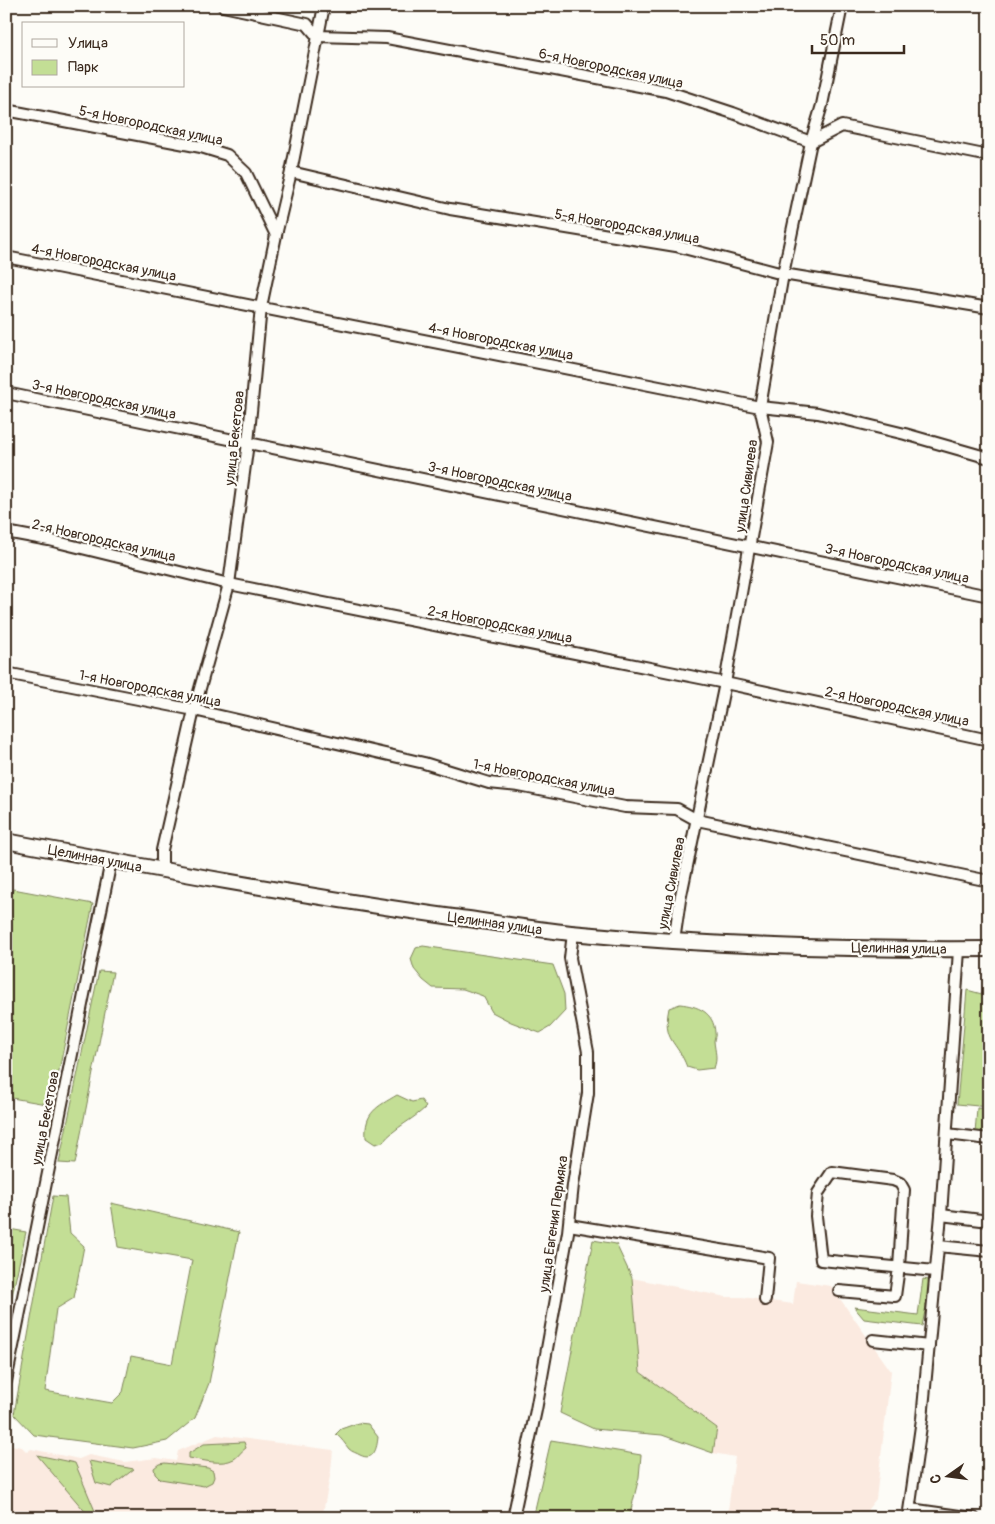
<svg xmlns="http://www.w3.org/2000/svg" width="995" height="1524" viewBox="0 0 995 1524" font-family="Pangolin,sans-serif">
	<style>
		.built { fill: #fbeae0 }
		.green { fill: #c3de95; stroke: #7f845a }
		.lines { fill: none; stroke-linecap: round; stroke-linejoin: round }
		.minor-casing { stroke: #3b2a1e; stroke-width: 14 }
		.secondary-casing { stroke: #3b2a1e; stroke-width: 18 }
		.minor { stroke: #fdfcf7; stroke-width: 10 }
		.secondary { stroke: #fdfcf7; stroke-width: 14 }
		.labels { text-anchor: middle; stroke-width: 4.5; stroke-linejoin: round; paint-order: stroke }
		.street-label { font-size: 14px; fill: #3b2a1e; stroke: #fdfcf7 }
	</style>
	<rect width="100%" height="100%" fill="#fdfcf7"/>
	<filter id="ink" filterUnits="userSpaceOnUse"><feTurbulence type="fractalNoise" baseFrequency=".02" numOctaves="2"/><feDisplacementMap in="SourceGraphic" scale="10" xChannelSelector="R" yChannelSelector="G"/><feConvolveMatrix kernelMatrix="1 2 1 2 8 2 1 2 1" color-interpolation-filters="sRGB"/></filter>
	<g filter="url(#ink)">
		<g class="built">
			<path d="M 632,1278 L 726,1297 L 742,1297 L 793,1304 L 796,1281 L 831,1286 L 891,1371 L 876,1499 L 861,1518 L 727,1518 L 735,1457 L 713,1453 L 716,1428 L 640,1372 Z"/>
			<path d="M 217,1435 L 333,1450 L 331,1471 L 322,1518 L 6,1518 L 6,1444 L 22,1447 L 27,1452 L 31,1449 L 79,1459 L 89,1455 L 125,1462 L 156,1458 L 176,1461 L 178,1451 Z"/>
		</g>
		<g class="green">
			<path d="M 13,889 L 93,904 L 52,1105 L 6,1097 L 6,909 Z"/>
			<path d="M 423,946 L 553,965 L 564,994 L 565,1011 L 550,1027 L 540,1033 L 511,1022 L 492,1012 L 483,996 L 463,989 L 433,988 L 423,980 L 414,969 L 411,959 L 416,948 Z"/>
			<path d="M 99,971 L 113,972 L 75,1164 L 59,1163 Z"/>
			<path d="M 967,990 L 989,996 L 989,1107 L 957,1104 Z"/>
			<path d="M 680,1004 C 698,1006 714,1012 715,1033 C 716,1036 714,1038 714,1041 C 715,1052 718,1058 714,1068 L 697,1070 L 687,1067 C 677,1040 662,1042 669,1008 Z"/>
			<path d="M 397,1095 L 412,1102 L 421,1100 L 426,1107 C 413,1120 395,1127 383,1142 L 375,1144 L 366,1138 C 364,1112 377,1107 397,1095 Z"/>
			<path d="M 977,1108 L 989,1109 L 989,1136 L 975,1134 Z"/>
			<path d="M 53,1196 L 66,1197 L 70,1233 L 84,1246 L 74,1298 L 56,1309 L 45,1391 L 112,1403 L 123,1392 L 131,1356 L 172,1364 L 192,1260 L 118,1247 L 111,1203 L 239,1232 L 209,1383 L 195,1418 L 167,1441 L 133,1448 L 34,1435 L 14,1414 Z"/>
			<path d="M 9,1229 L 26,1232 L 6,1323 L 6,1240 Z"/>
			<path d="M 593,1240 L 616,1244 L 632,1278 L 640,1372 L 717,1428 L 713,1453 L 662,1435 L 594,1429 L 560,1413 Z"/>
			<path d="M 923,1279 L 929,1280 L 930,1286 L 922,1326 L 864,1319 L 854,1307 L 918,1315 Z"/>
			<path d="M 358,1423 L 368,1424 L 378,1437 C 377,1448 374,1462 360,1455 C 357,1453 352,1452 349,1449 C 345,1444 342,1439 336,1434 L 341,1429 Z"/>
			<path d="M 551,1440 L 641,1455 L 639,1477 L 629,1518 L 533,1518 Z"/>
			<path d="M 244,1442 L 246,1448 C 241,1451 238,1457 234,1459 C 221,1466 203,1460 189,1458 L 189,1453 L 204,1444 Z"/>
			<path d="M 37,1455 L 75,1463 L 95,1511 L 88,1515 Z"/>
			<path d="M 89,1461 L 134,1469 L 111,1487 L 96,1483 Z"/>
			<path d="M 165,1463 L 208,1468 L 213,1471 L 214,1477 L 212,1482 L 204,1486 L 160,1479 L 155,1474 L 154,1468 L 159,1464 Z"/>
		</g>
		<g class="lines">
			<g class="minor-casing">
				<g id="minor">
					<path d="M 223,6 L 307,24 L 317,36 L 387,38 L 666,91 L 733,113 L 811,142 L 842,126 L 989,156"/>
					<path d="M 6,110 L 201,147 L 227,155 L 246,173 L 276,235"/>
					<path d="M 291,172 L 450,209 L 676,246 L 783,274 L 989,308"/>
					<path d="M 6,257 L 760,407 L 818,413 L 905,434 L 989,458"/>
					<path d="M 6,393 L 989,596"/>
					<path d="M 6,532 L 49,540 L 229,584 L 725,683 L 989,740"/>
					<path d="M 6,673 L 194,710 L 424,763 L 489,783 L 519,786 L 625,807 L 677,809 L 697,820 L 989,881"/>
					<path d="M 162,871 L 162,850 L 194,710 L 229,584 L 248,443 L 261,307 L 276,235 L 291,172 L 324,6"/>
					<path d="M 674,941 L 680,900 L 725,683 L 768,442 L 760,407 L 783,274 L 811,142 L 822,105 L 842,6"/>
					<path d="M 947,1134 L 989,1139"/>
					<path d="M 941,1215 L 989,1221"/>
					<path d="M 569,1225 L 769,1258 L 765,1300"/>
					<path d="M 938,1246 L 989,1251"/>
					<path d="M 839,1291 L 895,1296 L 899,1267 L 904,1190 L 900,1183 L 893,1180 L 832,1172 L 818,1193 L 816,1216 L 821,1260 L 935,1271"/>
					<path d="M 873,1340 L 929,1346"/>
					<path d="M 6,1381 L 111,861"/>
					<path d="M 910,1509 L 974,1518"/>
					<path d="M 513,1518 L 536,1410 L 568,1232 L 573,1185 L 588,1093 L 588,1052 L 570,958 L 573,933"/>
					<path d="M 908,1518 L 922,1419 L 941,1215 L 959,950"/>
				</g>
			</g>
			<g class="secondary-casing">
				<path id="secondary" d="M 6,841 C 155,869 303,896 453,917 C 492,922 532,929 571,933 C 708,946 851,950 989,949"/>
			</g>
			<use href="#minor" class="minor"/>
			<use href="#secondary" class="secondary"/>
		</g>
	</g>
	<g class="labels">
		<g class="street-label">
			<text transform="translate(611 68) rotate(12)" y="5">6-я Новгородская улица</text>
			<text transform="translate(151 125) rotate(12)" y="5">5-я Новгородская улица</text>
			<text transform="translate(627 226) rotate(10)" y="5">5-я Новгородская улица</text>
			<text transform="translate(104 262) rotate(11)" y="5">4-я Новгородская улица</text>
			<text transform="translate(501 341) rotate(11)" y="5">4-я Новгородская улица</text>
			<text transform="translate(104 399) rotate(12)" y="5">3-я Новгородская улица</text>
			<text transform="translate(234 438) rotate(-84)" y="5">улица Бекетова</text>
			<text transform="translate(500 481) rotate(12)" y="5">3-я Новгородская улица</text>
			<text transform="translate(746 486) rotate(-82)" y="5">улица Сивилева</text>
			<text transform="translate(104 540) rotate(13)" y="5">2-я Новгородская улица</text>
			<text transform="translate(897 563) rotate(12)" y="5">3-я Новгородская улица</text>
			<text transform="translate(500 624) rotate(11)" y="5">2-я Новгородская улица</text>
			<text transform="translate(150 688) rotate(11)" y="5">1-я Новгородская улица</text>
			<text transform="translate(897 706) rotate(12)" y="5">2-я Новгородская улица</text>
			<text transform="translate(544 777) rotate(11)" y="5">1-я Новгородская улица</text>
			<text transform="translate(95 858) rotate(11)" y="5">Целинная улица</text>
			<text transform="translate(671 883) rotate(-79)" y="5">улица Сивилева</text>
			<text transform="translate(495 923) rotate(8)" y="5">Целинная улица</text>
			<text transform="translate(899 948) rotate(1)" y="5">Целинная улица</text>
			<text transform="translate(45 1118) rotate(-79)" y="5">улица Бекетова</text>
			<text transform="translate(553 1224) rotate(-82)" y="5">улица Евгения Пермяка</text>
		</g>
	</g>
	<rect width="995" height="1524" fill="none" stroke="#fdfcf7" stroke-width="25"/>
	<rect x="12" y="12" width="970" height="1499" fill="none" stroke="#3b2a1e" stroke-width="2" filter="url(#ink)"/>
	<rect x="22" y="22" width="162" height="65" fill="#fdfcf7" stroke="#afa8a0"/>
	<rect x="32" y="39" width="25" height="8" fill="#fdfcf7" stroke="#afa8a0"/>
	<text x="68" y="48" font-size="15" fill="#3b2a1e">Улица</text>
	<rect x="32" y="60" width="25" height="15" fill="#c3de95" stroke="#afa8a0"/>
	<text x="68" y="72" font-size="15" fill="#3b2a1e">Парк</text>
	<g transform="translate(948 1476) rotate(256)" stroke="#fdfcf7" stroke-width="4" paint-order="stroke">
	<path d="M0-4L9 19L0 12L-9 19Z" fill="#3b2a1e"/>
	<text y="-8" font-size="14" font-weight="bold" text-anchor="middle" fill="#3b2a1e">С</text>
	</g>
	<path d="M812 45v8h92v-8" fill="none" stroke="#3b2a1e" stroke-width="2.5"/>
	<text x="820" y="45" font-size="15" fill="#3b2a1e" stroke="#fdfcf7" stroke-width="4" paint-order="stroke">50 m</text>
</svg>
